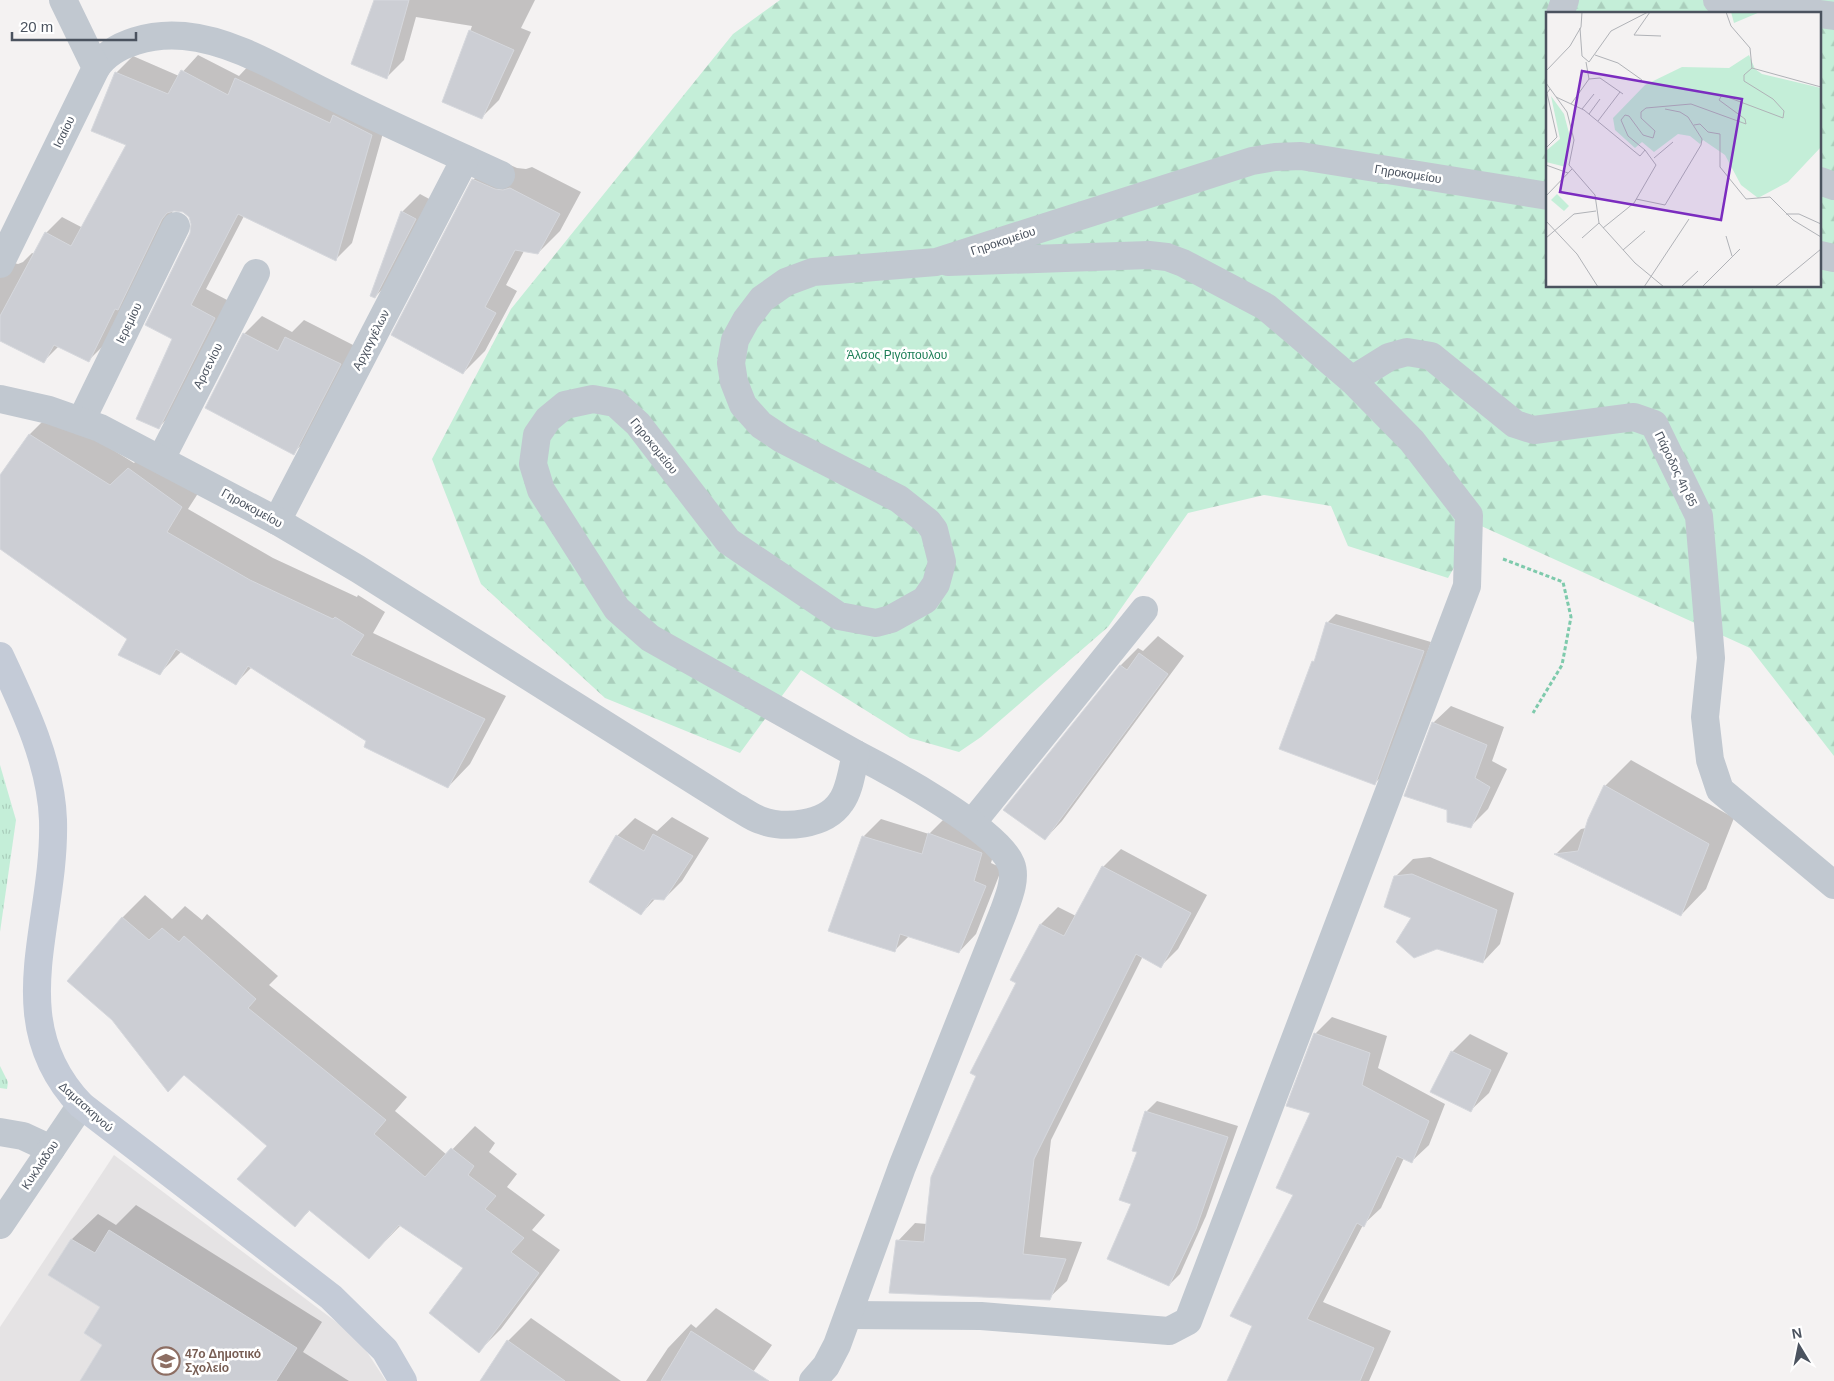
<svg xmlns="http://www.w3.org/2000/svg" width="1834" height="1381" viewBox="0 0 1834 1381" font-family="Helvetica,sans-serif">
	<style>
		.education { fill: #e5e3e4 }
		.grass { fill: url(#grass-tufts) }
		.forest { fill: url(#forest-firs); fill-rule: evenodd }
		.shadow { fill: #0003 }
		.building { fill: #ccced4; stroke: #d6d8dd }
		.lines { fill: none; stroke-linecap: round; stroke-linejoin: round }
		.path { stroke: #7ecaac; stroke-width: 3; stroke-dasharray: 4 2.5; stroke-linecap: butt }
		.minor { stroke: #c1c8d0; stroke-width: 28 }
		.tertiary { stroke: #c1c8d0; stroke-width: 28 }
		.secondary { stroke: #c4cbd7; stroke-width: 28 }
		.labels { text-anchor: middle; stroke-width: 5; stroke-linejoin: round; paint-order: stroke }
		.street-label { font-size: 12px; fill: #4b535f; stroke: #fff }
		.park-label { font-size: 12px; fill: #1d7e56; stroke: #fff }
		.education-label { font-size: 12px; font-weight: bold; fill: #785e54; stroke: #fff; text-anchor: start }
		.inset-road { fill: none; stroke: #b0b2b7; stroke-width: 1 }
		.view { fill: #7b2cbf; fill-opacity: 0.15; stroke: #7b2cbf; stroke-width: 2.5 }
		.inset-edge { fill: none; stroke: #4b535f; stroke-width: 2.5 }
	</style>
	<defs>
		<pattern id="grass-tufts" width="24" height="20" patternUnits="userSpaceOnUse" patternTransform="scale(1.25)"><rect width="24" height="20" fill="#c4eed8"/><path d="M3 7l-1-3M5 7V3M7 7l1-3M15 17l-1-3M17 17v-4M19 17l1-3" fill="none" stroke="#aacebc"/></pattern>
		<pattern id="forest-firs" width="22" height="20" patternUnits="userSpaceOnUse" patternTransform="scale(1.25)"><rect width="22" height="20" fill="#c4eed8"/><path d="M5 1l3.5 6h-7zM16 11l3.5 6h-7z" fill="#aacebc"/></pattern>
	</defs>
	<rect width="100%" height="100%" fill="#f4f2f2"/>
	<path class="education" d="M 114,1155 L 343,1327 L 365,1349 L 386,1381 L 0,1381 L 0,1327 Z"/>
	<g class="grass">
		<path d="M 0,765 L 16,820 L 0,932 Z"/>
		<path d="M 0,1066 L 8,1082 L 7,1089 L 0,1088 Z"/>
	</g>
	<path class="forest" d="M 780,0 L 1834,0 L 1834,756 L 1750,648 L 1479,525 L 1448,578 L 1348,546 L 1331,506 L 1264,495 L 1188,513 L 1108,627 L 981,737 L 959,752 L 910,738 L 801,670 L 740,753 L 605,698 L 481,584 L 432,459 L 511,309 L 733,34 ZM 1548,14 L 1820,14 L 1820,286 L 1548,286 Z"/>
	<g class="shadow">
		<path d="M 376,0 L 535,0 L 521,28 L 531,32 L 499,100 L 482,117 L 444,101 L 472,26 L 416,17 L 404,60 L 387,77 Z"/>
		<path d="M 198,55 L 239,76 L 252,62 L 387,119 L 352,243 L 336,259 L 244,216 L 206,289 L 231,302 L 175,411 L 158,428 L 193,224 L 190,216 L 184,211 L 174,209 L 134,292 L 104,345 L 88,361 L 59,346 L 43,362 L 0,339 L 0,237 L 10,262 L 18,264 L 23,262 L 32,253 L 35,254 L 46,233 L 62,217 L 83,228 L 128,144 L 92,130 L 116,73 L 133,56 L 179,76 Z"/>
		<path d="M 495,158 L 517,168 L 526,169 L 532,167 L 581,192 L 560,231 L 538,253 L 524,251 L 506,285 L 517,291 L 485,351 L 463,373 L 473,180 Z"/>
		<path d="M 420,194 L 433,201 L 392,279 L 375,297 L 371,295 L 403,211 Z"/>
		<path d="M 262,316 L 292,332 L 304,320 L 357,347 L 311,436 L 293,453 L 244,334 Z"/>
		<path d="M 52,412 L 134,463 L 151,446 L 204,484 L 188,509 L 273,558 L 357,597 L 358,595 L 385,612 L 373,633 L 506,696 L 470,764 L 448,787 L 368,740 L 252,667 L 236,683 L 182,651 L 159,674 L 129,639 L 0,547 L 0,477 L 30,434 Z"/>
		<path d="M 1336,614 L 1431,642 L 1383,775 L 1374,784 L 1313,662 L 1316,658 L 1327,623 Z"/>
		<path d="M 1158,636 L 1184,656 L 1062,821 L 1045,839 L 1004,810 L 1121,665 L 1138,648 L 1143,651 Z"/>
		<path d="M 1451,706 L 1504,727 L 1492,761 L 1507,769 L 1488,809 L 1470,827 L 1448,809 L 1433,723 Z"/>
		<path d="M 1631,760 L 1734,818 L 1706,889 L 1681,915 L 1556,854 L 1581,829 L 1586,828 L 1605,786 Z"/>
		<path d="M 947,816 L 999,835 L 991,863 L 1002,868 L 976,934 L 959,952 L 910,935 L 895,950 L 829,930 L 864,836 L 881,819 L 929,834 Z"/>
		<path d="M 672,817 L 709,838 L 682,881 L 664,899 L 656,898 L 641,914 L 617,836 L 635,818 L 657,831 Z"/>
		<path d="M 1121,849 L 1207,895 L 1178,949 L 1161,966 L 1143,956 L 1051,1140 L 1040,1237 L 1082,1242 L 1067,1281 L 1049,1298 L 898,1241 L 915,1223 L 927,1224 L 977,1076 L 1041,924 L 1058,907 L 1076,916 L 1103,867 Z"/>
		<path d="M 1430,857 L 1514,893 L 1500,944 L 1483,962 L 1395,877 L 1413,859 Z"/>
		<path d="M 145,895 L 172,919 L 185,906 L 202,920 L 207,914 L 278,976 L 269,985 L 407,1097 L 395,1111 L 447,1155 L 475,1126 L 495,1143 L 489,1152 L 517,1174 L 507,1187 L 545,1215 L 532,1230 L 560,1250 L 501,1329 L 479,1351 L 465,1267 L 401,1225 L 369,1258 L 310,1210 L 295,1225 L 269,1146 L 122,918 Z"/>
		<path d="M 1332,1017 L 1387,1036 L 1378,1068 L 1445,1104 L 1429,1145 L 1411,1162 L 1404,1158 L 1381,1208 L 1363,1225 L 1323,1302 L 1391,1331 L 1369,1381 L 1228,1381 L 1254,1325 L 1295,1195 L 1312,1112 L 1315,1034 Z"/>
		<path d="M 1470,1034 L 1508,1053 L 1489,1093 L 1471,1110 L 1452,1052 Z"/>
		<path d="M 1157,1101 L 1238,1126 L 1206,1216 L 1180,1274 L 1169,1285 L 1133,1203 L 1146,1112 Z"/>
		<path d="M 136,1205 L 322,1322 L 303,1352 L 349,1381 L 99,1381 L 104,1344 L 102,1307 L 50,1275 L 72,1239 L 98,1214 L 116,1225 Z"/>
		<path d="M 716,1308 L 772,1345 L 753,1372 L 744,1381 L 646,1381 L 668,1348 L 691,1324 L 696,1328 Z"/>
		<path d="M 531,1318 L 621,1381 L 482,1381 L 508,1341 Z"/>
	</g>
	<g class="building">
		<path d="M 374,0 L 409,0 L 387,79 L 351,64 Z"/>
		<path d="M 469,30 L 514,50 L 482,119 L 442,102 Z"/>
		<path d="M 181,70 L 228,95 L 235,78 L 330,123 L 333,115 L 372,135 L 336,261 L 238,214 L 191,305 L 215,318 L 159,429 L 136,419 L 172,339 L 145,325 L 190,233 L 191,224 L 189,217 L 183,212 L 174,211 L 167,213 L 162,219 L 118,310 L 115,309 L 89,362 L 54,345 L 44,363 L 0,341 L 0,316 L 45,232 L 71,246 L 126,145 L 91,131 L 115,72 L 168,94 Z"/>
		<path d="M 472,179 L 495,189 L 503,190 L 510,188 L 560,214 L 538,254 L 515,250 L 485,307 L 496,313 L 463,374 L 391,335 Z"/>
		<path d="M 401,211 L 416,219 L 375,298 L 370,296 Z"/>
		<path d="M 243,333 L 278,351 L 285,337 L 341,364 L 294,455 L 205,408 Z"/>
		<path d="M 29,434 L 110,485 L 128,468 L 182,507 L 167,532 L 250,580 L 333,619 L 335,617 L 364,635 L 351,655 L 485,719 L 448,788 L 364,747 L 366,741 L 248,666 L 236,685 L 176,649 L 160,675 L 118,655 L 127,639 L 0,549 L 0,475 Z"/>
		<path d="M 1326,622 L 1424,651 L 1375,785 L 1279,749 L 1312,661 L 1314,662 Z"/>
		<path d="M 1139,653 L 1168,674 L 1045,840 L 1003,810 L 1120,665 L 1127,670 Z"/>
		<path d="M 1432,722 L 1487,745 L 1475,778 L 1490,787 L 1471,828 L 1447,822 L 1447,810 L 1404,796 Z"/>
		<path d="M 1604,785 L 1709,844 L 1681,916 L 1554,854 L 1578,851 L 1588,819 Z"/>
		<path d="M 928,833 L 982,853 L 974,881 L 986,886 L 959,953 L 900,934 L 895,952 L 828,931 L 862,836 L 922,854 Z"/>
		<path d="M 653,834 L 693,856 L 664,900 L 652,899 L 641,915 L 589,882 L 616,835 L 644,851 Z"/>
		<path d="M 1102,866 L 1191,913 L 1161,968 L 1136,954 L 1034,1159 L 1023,1254 L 1066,1259 L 1050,1300 L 889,1293 L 896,1240 L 924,1242 L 931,1177 L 976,1076 L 970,1073 L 1016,983 L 1010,980 L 1040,924 L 1064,936 Z"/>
		<path d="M 1412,874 L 1497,910 L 1483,963 L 1437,949 L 1414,958 L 1396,942 L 1411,918 L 1384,907 L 1394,876 Z"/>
		<path d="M 122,917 L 149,940 L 162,928 L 179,942 L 184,936 L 256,999 L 248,1008 L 386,1120 L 374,1134 L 425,1177 L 451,1148 L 474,1166 L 468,1175 L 496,1196 L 485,1209 L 524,1238 L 511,1252 L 539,1273 L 479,1353 L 429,1313 L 463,1268 L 399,1225 L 369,1259 L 309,1210 L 295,1227 L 237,1179 L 267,1146 L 184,1075 L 168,1092 L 112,1020 L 67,981 Z"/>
		<path d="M 1314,1033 L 1370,1053 L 1362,1085 L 1429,1121 L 1412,1163 L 1397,1156 L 1364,1227 L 1357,1223 L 1307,1319 L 1374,1348 L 1360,1381 L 1227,1381 L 1252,1326 L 1230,1316 L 1293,1195 L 1276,1188 L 1310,1113 L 1286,1106 Z"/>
		<path d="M 1451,1051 L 1491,1070 L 1471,1112 L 1430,1092 Z"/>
		<path d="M 1145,1111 L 1228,1137 L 1196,1229 L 1169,1286 L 1107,1259 L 1131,1204 L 1119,1200 L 1137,1152 L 1132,1151 Z"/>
		<path d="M 109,1230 L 297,1348 L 276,1381 L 80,1381 L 102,1345 L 84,1333 L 100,1307 L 48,1275 L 71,1239 L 95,1253 Z"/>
		<path d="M 691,1331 L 769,1381 L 661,1381 Z"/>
		<path d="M 507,1340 L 565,1381 L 480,1381 Z"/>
	</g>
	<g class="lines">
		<path class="path" d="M 1503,559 L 1563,582 L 1571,617 L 1562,665 L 1533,713"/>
		<g class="minor">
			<path d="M 96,68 C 113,42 154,33 184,36 C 237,41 286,74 332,96 C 387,124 445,149 501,175"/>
			<path d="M 0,264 L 96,68 L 63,0"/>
			<path d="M 1352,380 L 1389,357 L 1407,352 L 1431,356 L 1515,424 L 1534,430 L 1634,417 L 1654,424 L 1699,516 L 1711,658 L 1705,717 L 1710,760 L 1720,790 L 1834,885"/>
			<path d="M 81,421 L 176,226"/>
			<path d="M 161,459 L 256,273"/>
			<path d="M 277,521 L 465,159"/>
			<path d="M 972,823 L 1144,610"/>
			<path d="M 0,1132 L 23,1136 L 51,1149"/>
			<path d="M 0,1225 L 81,1105"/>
			<path d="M 849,1315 L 981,1316 L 1169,1331 L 1188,1321 L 1467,586 L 1469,515 L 1412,441 L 1352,380 L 1266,307 L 1183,263 L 1167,257 L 1149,255 L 948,262"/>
			<path d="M 813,1381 L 826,1366 L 837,1345 L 902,1167 L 1003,913 C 1008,899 1017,879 1011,864 C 998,830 891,772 856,754"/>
		</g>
		<g class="tertiary">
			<path d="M 1717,0 L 1834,16"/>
			<path d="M 1560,14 L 1565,0"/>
			<path d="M 1820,181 L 1834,186"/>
			<path d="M 1820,255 L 1834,258"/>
			<path d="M 0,399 L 49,410 L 100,428 L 277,521 L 358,569 L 736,807 C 744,811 751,817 760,820 C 784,829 825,826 841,802 C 850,790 852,769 856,754 L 650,638 L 617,609 L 541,490 L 533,464 L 537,435 L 548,419 L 565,405 L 593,399 L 615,403 L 638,424 L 728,541 L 839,616 L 876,623 L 891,619 L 925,600 L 936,584 L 942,562 L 934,530 L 928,522 L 899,499 L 782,439 L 761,425 L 743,405 L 734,382 L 731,363 L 735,340 L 746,320 L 762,299 L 786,282 L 813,272 L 936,262 L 1252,161 L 1275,157 L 1301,156 L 1548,196"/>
		</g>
		<path class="secondary" d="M 0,656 C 24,707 51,763 53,820 C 56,925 0,1020 81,1105 L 331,1297 L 385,1350 L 403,1381"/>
	</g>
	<defs>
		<g id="school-ring" transform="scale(1.4375)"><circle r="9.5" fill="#fff" stroke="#8d6e63" stroke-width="1.5"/><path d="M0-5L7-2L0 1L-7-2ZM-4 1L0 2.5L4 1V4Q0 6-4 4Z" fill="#8d6e63"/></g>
	</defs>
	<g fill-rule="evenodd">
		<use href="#school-ring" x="166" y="1361"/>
	</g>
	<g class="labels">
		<g class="street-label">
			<text transform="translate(64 132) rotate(-64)" y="4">Ισαίου</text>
			<text transform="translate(1408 174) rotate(9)" y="4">Γηροκομείου</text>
			<text transform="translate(1003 241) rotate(-18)" y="4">Γηροκομείου</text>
			<text transform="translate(129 323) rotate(-64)" y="4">Ιερεμίου</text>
			<text transform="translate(371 340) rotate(-63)" y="4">Αρχαγγέλων</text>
			<text transform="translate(208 366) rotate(-63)" y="4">Αρσενίου</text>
			<text transform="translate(654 446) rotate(51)" y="4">Γηροκομείου</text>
			<text transform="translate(1676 469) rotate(64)" y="4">Πάροδος 4η 85</text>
			<text transform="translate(252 508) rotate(29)" y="4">Γηροκομείου</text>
			<text transform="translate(86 1107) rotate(42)" y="4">Δαμασκηνού</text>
			<text transform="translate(40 1165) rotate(-56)" y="4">Κυκλιάδου</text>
		</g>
		<g class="park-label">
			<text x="897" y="359">Άλσος Ριγόπουλου</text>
		</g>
		<g class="education-label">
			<text x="185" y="1358">47ο Δημοτικό<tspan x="185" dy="14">Σχολείο</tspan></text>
		</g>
	</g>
	<g transform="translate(1546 12)">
		<rect width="275" height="275" fill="#f4f2f2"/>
		<path d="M 185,0 L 214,0 L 188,11 ZM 5,84 L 18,102 L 24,125 L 20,155 L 0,150 L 0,139 L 14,127 Z" fill="#c4eed8"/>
		<path d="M 203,43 L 209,57 L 216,62 L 275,76 L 275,135 L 242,170 L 212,186 L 195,173 L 179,143 L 157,128 L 154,132 L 144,124 L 132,122 L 108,140 L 96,130 L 89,136 L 69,118 L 67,106 L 99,73 L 136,55 L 183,56 Z" fill="#c4eed8"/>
		<path d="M 11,182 L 23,194 L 18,199 L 5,188 Z" fill="#c4eed8"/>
		<path class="inset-road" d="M 104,0 L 88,23 L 115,24M 180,0 L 185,14 L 204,36 L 206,56M 34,16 L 36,44 L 43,50 L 65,19 L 102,0M 49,43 L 72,51 L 96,68M 206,56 L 275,75M 0,59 L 24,34 L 35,15 L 36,0M 43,67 L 54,66 L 77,82M 0,71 L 21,100 L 28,128 L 23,153 L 49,183 L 53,211 L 89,251 L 118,275M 10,85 L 38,98 L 94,144 L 99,138 L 82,124 L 75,108 L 79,103 L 83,104 L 97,123 L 107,126 L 109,119 L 95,106 L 95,100 L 100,96 L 145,92 L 200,112 L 199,107 L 173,88 L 176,83 L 237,106 L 238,99 L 227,87 L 198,69 L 198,63 L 206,56M 25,92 L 43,67 L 40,50M 36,97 L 48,82M 43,102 L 54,87M 52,109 L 74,80M 148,113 L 154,112 L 162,120 L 174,122 L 174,155 L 200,187 L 224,185 L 247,208 L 275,225M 0,136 L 11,125 L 1,81 L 4,77M 108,146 L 127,130M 0,153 L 22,161M 0,184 L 26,157M 90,187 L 119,193 L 155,133 L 156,127 L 142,105 L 134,100 L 119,97M 240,202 L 253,202 L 275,212M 0,209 L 31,242 L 52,275M 57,216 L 88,191 L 110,153 L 99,138M 180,224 L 186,244M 0,226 L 28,202 L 50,199M 36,226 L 53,211M 77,238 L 99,219M 98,275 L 143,207M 135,275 L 152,259M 156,275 L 194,237M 229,275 L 275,237"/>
		<path class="view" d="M 36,59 L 196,87 L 175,208 L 14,180 Z"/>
		<rect width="275" height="275" class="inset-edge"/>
	</g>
	<g transform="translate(1799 1346) rotate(350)" stroke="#ffffff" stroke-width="4" paint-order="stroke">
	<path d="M0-4L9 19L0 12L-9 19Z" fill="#4b535f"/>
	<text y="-8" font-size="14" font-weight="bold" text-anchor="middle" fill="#4b535f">N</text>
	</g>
	<path d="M12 32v8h124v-8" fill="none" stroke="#4b535f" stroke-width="2.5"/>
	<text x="20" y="32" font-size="15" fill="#4b535f" stroke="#ffffff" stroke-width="4" paint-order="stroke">20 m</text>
</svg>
